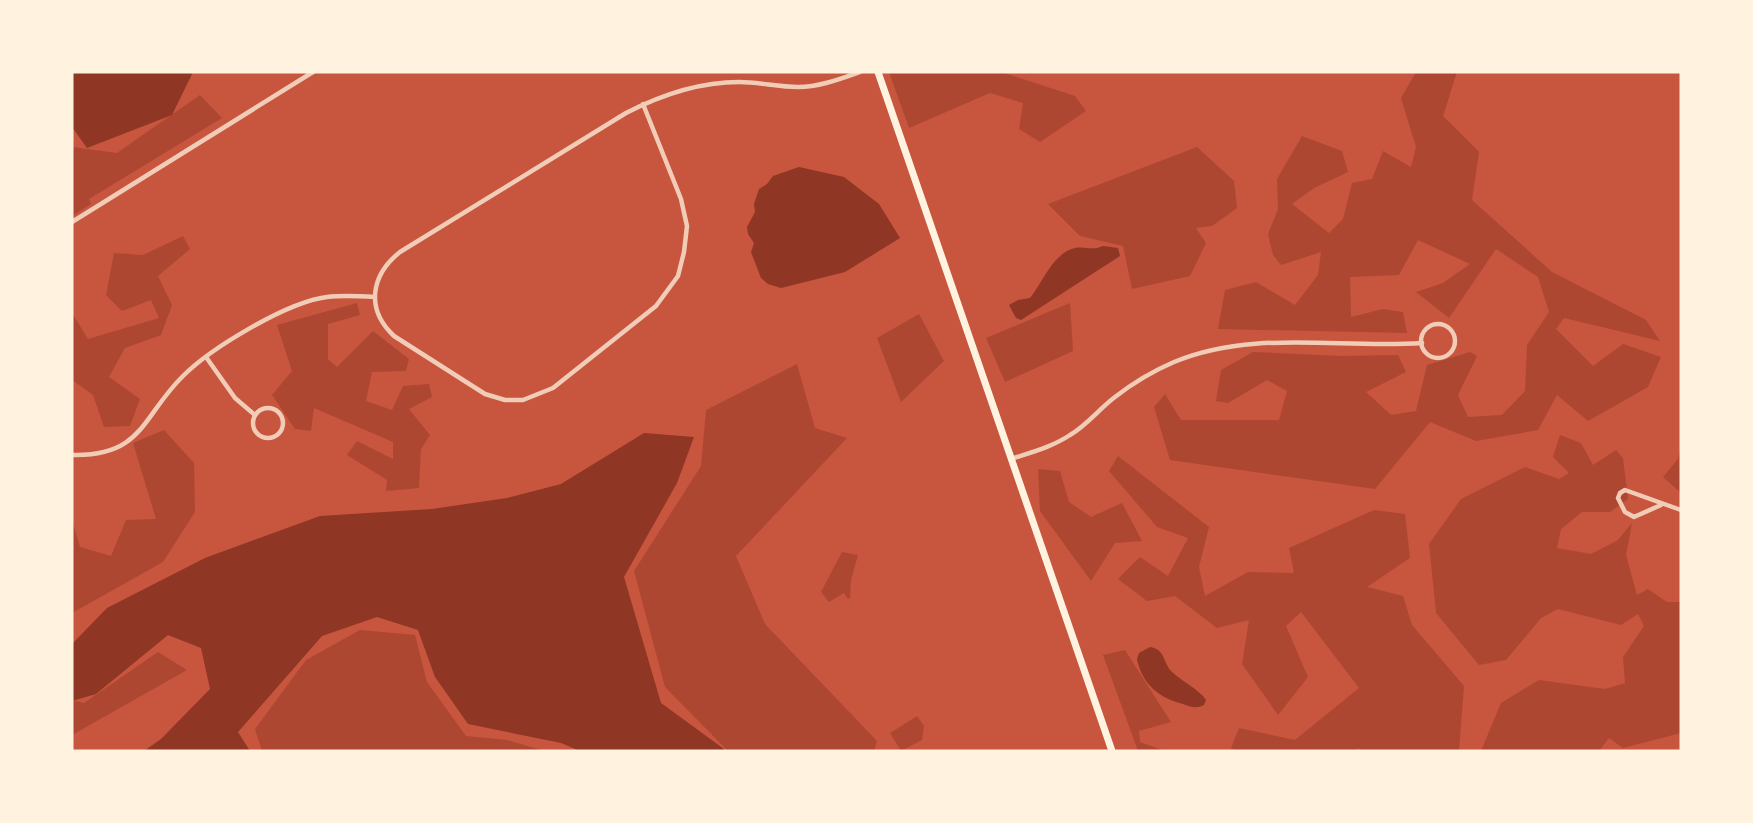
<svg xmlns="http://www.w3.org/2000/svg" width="1753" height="823" viewBox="0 0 1753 823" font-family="Figtree,sans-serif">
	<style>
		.green { fill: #ae4732 }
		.water { fill: #8f3625 }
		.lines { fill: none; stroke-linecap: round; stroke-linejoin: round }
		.minor { stroke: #f1ccb7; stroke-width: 4.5 }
		.primary { stroke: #fff3e0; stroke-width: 7 }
	</style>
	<rect width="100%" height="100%" fill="#c8553d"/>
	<g class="green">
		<path d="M 889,72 L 1001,72 L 1075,96 L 1086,111 L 1040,142 L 1019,129 L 1023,103 L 990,93 L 909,128 Z"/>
		<path d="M 1416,72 L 1457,72 L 1443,116 L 1479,152 L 1472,200 L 1552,272 L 1646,320 L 1660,341 L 1564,318 L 1556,329 L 1593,366 L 1623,344 L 1661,357 L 1648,387 L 1588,421 L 1557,395 L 1538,430 L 1476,441 L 1430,422 L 1375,489 L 1170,460 L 1154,407 L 1165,394 L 1181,420 L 1279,420 L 1287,391 L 1267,380 L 1228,403 L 1216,401 L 1221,370 L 1253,352 L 1342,356 L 1398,355 L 1406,372 L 1366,392 L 1391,415 L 1416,411 L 1427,365 L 1470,352 L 1477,356 L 1458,395 L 1468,417 L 1502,415 L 1525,391 L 1527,345 L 1549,312 L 1538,277 L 1496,249 L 1449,318 L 1416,292 L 1443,283 L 1470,264 L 1418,240 L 1399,275 L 1350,277 L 1351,317 L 1383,309 L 1403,312 L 1407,333 L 1218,329 L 1225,290 L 1256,282 L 1295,305 L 1318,275 L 1321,252 L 1281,265 L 1273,255 L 1268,234 L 1278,209 L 1277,179 L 1302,136 L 1342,151 L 1348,172 L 1314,188 L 1292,204 L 1329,233 L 1343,219 L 1352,183 L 1372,179 L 1383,151 L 1411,167 L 1416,147 L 1401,98 Z"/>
		<path d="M 200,95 L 222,118 L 89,199 L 91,204 L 72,216 L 72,147 L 117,153 Z"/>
		<path d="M 1197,147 L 1234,181 L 1237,208 L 1212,226 L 1196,228 L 1206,243 L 1190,276 L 1132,289 L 1123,246 L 1080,236 L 1048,204 Z"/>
		<path d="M 183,236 L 190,249 L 158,276 L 172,305 L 161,335 L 125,348 L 109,377 L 140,399 L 130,426 L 104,427 L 93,395 L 72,380 L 72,313 L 88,339 L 159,318 L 151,300 L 122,311 L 106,295 L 114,253 L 143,255 Z"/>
		<path d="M 357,303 L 360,315 L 328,324 L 328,359 L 337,367 L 373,331 L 409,359 L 406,371 L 372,372 L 366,401 L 392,410 L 403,386 L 429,384 L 432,397 L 409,409 L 430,435 L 421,449 L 419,488 L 386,491 L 387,480 L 347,455 L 357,441 L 393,459 L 393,442 L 314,408 L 311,431 L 295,429 L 272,395 L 292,371 L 277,325 Z"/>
		<path d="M 1070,303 L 1073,351 L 1005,382 L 986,338 Z"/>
		<path d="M 919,314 L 944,361 L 901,402 L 877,338 Z"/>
		<path d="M 797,364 L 815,428 L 847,438 L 736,556 L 765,624 L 877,741 L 874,751 L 728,751 L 665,687 L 634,571 L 701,466 L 706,410 Z"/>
		<path d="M 164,430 L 194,463 L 195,512 L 163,562 L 72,613 L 72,520 L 80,547 L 111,556 L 126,520 L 156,519 L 133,443 Z"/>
		<path d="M 1560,435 L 1581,443 L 1593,465 L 1616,450 L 1623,458 L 1628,499 L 1610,512 L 1582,512 L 1561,529 L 1557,548 L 1591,554 L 1618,540 L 1632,523 L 1626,555 L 1637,595 L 1648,589 L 1667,602 L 1681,602 L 1681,733 L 1623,748 L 1609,738 L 1599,751 L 1481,751 L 1501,703 L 1539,680 L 1605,689 L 1625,683 L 1623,657 L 1644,626 L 1638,614 L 1621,625 L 1558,609 L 1541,618 L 1506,660 L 1479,665 L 1436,613 L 1429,544 L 1461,499 L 1525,467 L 1559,479 L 1569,473 L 1553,457 Z"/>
		<path d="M 1681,446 L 1681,493 L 1663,477 L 1678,459 Z"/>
		<path d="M 1118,456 L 1209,527 L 1199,567 L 1205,596 L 1248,572 L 1294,573 L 1289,548 L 1374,510 L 1405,514 L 1410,558 L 1367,587 L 1403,596 L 1412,625 L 1464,686 L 1459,751 L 1361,751 L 1359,748 L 1354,751 L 1236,751 L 1231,748 L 1239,728 L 1295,740 L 1359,688 L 1301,612 L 1286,626 L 1308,677 L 1278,715 L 1242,664 L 1249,620 L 1217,628 L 1175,596 L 1147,601 L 1118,579 L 1140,557 L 1168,576 L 1188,538 L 1157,527 L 1109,471 Z"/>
		<path d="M 1038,469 L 1060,471 L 1069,502 L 1091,517 L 1122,503 L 1142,541 L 1115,543 L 1091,581 L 1040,511 Z"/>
		<path d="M 842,552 L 858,555 L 851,580 L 850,598 L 848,599 L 844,593 L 829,602 L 821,592 Z"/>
		<path d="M 360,630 L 415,635 L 427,682 L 466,736 L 507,740 L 544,751 L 262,751 L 255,729 L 306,660 Z"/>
		<path d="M 1125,650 L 1171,722 L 1139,731 L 1140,742 L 1165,751 L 1138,751 L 1103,655 Z"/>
		<path d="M 158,652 L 187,670 L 72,735 L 72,700 L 84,703 Z"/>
		<path d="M 917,716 L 924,726 L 922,740 L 901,751 L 890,733 Z"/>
	</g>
	<g class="water">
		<path d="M 72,72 L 193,72 L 172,115 L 87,148 L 72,127 Z"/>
		<path d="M 799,167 L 844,177 L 879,204 L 900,238 L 845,272 L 781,288 L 768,284 L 761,278 L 751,252 L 754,243 L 748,234 L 747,227 L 755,212 L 754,204 L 759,189 L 767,184 L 773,176 Z"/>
		<path d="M 1103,246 L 1118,248 L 1120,256 L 1021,320 L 1016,318 L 1009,305 L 1018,300 L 1030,298 C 1043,282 1053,253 1075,248 C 1085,246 1093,251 1103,246 Z"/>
		<path d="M 644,433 L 694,437 L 677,483 L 624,577 L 661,703 L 724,749 L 722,751 L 580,751 L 561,743 L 468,724 L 435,677 L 418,630 L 377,617 L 322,636 L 238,732 L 250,751 L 144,751 L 161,739 L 210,689 L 201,648 L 168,635 L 96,694 L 72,701 L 72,644 L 107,608 L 205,558 L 320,516 L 432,509 L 507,498 L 561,484 Z"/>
		<path d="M 1150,647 C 1165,649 1163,662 1171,671 C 1181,681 1200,690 1206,700 L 1204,705 C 1197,709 1190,707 1183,704 C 1159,698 1142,684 1137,659 L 1139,653 Z"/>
	</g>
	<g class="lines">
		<g class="minor">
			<path d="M 643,104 L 681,199 L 687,226 L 684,252 L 678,276 L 656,306 L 553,388 L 523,400 L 505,400 L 485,394 L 394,336 C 365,309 371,275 400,252 L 626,113 C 661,95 698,82 739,82 C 759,82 778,87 798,87 C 819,87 840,79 860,72"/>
			<path d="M 72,222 L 313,72"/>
			<circle cx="1438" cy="341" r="17"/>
			<path d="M 206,357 L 235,398 L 255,415"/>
			<circle cx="268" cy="423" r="15"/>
			<path d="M 72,455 C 143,457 142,416 183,376 C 211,348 287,302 327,297 C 343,295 359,296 375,297"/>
			<path d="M 1011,459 C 1032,452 1052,447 1070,435 C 1087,425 1099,409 1115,397 C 1133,383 1153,371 1174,362 C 1253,329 1340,349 1422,343"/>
			<path d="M 1661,505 L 1634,517 L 1625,512 L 1618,498 L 1620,493 L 1625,490 L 1681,510"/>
		</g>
		<path class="primary" d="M 878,72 L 1112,751"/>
	</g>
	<rect width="1753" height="823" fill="none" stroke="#fff3e0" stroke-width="147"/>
</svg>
